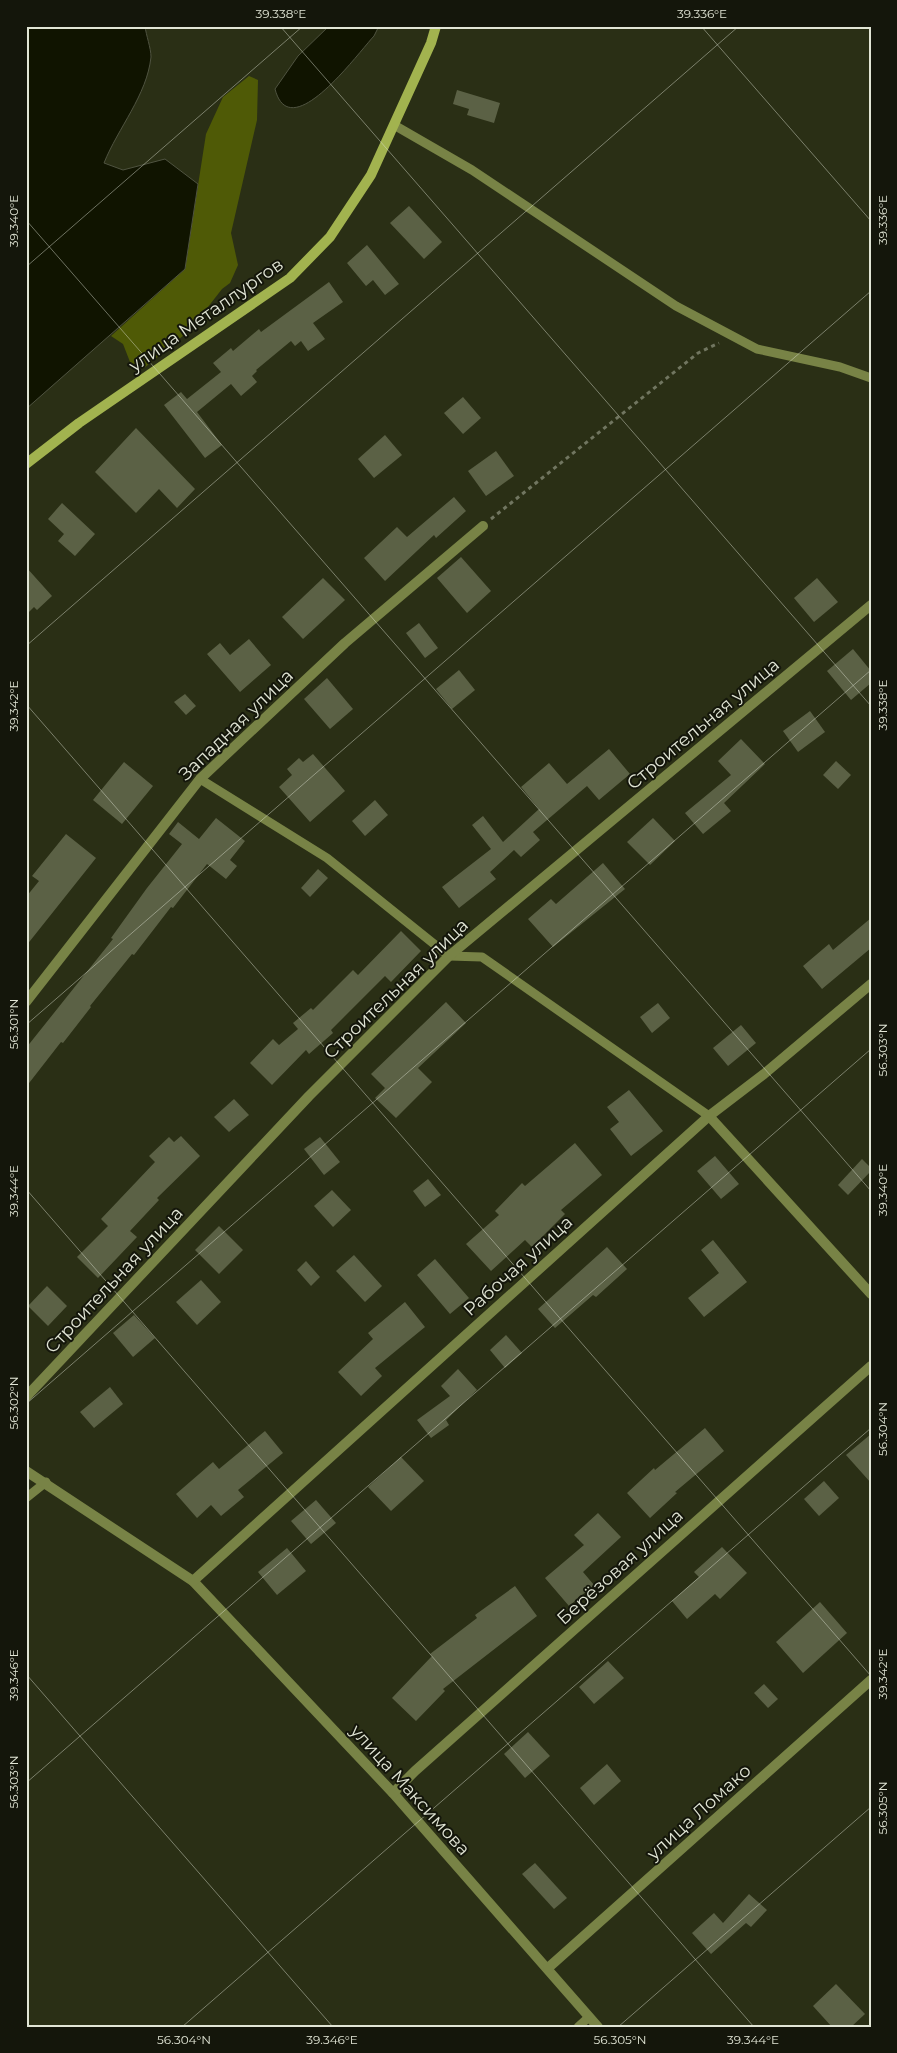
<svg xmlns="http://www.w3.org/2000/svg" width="897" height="2053" viewBox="0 0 897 2053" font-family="Montserrat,sans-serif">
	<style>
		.green { fill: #4f5a06 }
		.water { fill: #101400; stroke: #4f5340 }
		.building { fill: #5b6145 }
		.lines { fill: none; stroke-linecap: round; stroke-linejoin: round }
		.path { stroke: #717660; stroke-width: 3; stroke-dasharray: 4 4; stroke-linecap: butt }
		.lane { stroke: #788346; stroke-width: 9 }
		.street { stroke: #788346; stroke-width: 10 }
		.secondary { stroke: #a2b34f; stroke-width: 10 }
		.ticks { fill: none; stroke: #e1e5d5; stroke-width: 1; stroke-opacity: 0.45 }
		.labels { text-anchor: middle; stroke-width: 4; stroke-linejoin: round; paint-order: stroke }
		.street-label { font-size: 18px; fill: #e1e5d5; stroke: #14160b }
		.neatline { fill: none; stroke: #e1e5d5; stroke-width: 2 }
		.ticks-label { font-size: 12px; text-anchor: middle; fill: #e1e5d5 }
	</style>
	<rect width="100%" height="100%" fill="#2a2f15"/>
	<path class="green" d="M 249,76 L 258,80 L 257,120 L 231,233 L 238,265 L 230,283 L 222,289 L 190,330 L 143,369 L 132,367 L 123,344 L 111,336 L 185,269 L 206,134 L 223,97 Z"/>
	<g class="water">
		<path d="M 26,26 L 145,26 C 146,35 151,48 151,57 C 147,95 118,128 104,163 L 123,170 L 165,159 L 198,184 L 185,269 L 26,409 Z"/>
		<path d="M 329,26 L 379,26 L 374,36 C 358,53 290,147 275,89 L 298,56 Z"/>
	</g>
	<g class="building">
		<path d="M 457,90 L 500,103 L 494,123 L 467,115 L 469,109 L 453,104 Z"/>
		<path d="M 409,206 L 442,242 L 424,259 L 390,223 Z"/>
		<path d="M 367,245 L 399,284 L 385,295 L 373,280 L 366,286 L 347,263 Z"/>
		<path d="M 329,282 L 343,302 L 313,323 L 325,339 L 308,351 L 301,341 L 295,346 L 291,341 L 256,370 L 257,371 L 252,376 L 257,382 L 241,396 L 231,384 L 197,412 L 222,445 L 205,458 L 164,405 L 181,392 L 187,399 L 221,372 L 213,363 L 231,348 L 233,351 L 259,329 L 261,332 Z"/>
		<path d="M 463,397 L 481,418 L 463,434 L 444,413 Z"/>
		<path d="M 136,428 L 195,489 L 177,508 L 159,489 L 136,513 L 95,472 Z"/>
		<path d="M 385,435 L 402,455 L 374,478 L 358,459 Z"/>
		<path d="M 496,451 L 514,476 L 486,496 L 468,471 Z"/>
		<path d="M 454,497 L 466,511 L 436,538 L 434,535 L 385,581 L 364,558 L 397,527 L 407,537 Z"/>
		<path d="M 62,503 L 95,534 L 75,556 L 58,541 L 64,534 L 48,519 Z"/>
		<path d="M 461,557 L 491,591 L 467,613 L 437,578 Z"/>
		<path d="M 26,567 L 52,596 L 37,610 L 34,607 L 26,615 Z"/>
		<path d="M 323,578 L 345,600 L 303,639 L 282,617 Z"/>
		<path d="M 817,578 L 838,602 L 814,622 L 794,598 Z"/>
		<path d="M 419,623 L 438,648 L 425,658 L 406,633 Z"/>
		<path d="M 249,639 L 271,665 L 240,692 L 207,654 L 220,643 L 230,655 Z"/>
		<path d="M 853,649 L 871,671 L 871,683 L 851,700 L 827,671 Z"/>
		<path d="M 459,670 L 475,690 L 452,709 L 436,689 Z"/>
		<path d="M 327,678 L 353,709 L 330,729 L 304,699 Z"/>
		<path d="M 185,694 L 196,706 L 186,715 L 174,702 Z"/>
		<path d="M 810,711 L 825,732 L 798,752 L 783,731 Z"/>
		<path d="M 741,739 L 765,764 L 724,803 L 731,811 L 703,834 L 685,813 L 731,775 L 718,761 Z"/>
		<path d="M 609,749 L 630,774 L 599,800 L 587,786 L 533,832 L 540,840 L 521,857 L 514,850 L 490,872 L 496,879 L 459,908 L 442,887 L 491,849 L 472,825 L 483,816 L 503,842 L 539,809 L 521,787 L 549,763 L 567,784 Z"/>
		<path d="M 313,754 L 345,791 L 310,822 L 279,787 L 292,775 L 287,769 L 299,758 L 303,762 Z"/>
		<path d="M 836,761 L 851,775 L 838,789 L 823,775 Z"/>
		<path d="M 124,762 L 153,786 L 122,824 L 93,800 Z"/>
		<path d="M 375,800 L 388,815 L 365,836 L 352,821 Z"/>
		<path d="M 216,818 L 245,841 L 230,860 L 237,866 L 226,879 L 207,864 L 173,908 L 171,907 L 134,955 L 132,954 L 90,1006 L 91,1007 L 63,1043 L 61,1042 L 26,1087 L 26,1048 L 113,939 L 111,938 L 147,888 L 182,844 L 169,834 L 178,822 L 199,839 Z"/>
		<path d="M 653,818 L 675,841 L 650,865 L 627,842 Z"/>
		<path d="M 66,834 L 96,858 L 26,946 L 26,897 L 39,881 L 32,876 Z"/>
		<path d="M 603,863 L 625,889 L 553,947 L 528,919 L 551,899 L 556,904 Z"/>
		<path d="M 318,869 L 328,878 L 310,897 L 301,888 Z"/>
		<path d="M 871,918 L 871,948 L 822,989 L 803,966 L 829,944 L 833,950 Z"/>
		<path d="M 401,931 L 421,951 L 391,982 L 385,976 L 331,1030 L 333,1033 L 309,1054 L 306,1050 L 272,1085 L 250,1063 L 273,1039 L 279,1045 L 298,1029 L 293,1023 L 311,1008 L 313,1010 L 353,970 L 358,975 Z"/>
		<path d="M 446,1002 L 466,1023 L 418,1068 L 432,1082 L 396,1118 L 375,1098 L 385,1088 L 371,1074 Z"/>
		<path d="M 658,1003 L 670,1018 L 652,1033 L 640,1017 Z"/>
		<path d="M 741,1025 L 756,1043 L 728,1066 L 713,1048 Z"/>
		<path d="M 629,1090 L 663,1131 L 631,1156 L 610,1129 L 619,1122 L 607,1107 Z"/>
		<path d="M 234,1099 L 249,1115 L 229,1132 L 214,1117 Z"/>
		<path d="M 181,1136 L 200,1156 L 157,1198 L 159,1200 L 130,1231 L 137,1237 L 98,1278 L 77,1257 L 108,1226 L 101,1219 L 155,1162 L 149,1156 L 169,1137 L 174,1142 Z"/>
		<path d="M 320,1137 L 340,1162 L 324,1175 L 304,1149 Z"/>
		<path d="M 575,1143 L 602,1175 L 561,1210 L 565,1214 L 532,1247 L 525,1240 L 491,1271 L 466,1244 L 499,1215 L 495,1211 L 522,1183 L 525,1186 Z"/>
		<path d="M 715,1156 L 739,1184 L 721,1199 L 697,1171 Z"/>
		<path d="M 862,1159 L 871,1168 L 871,1171 L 848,1195 L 838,1185 Z"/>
		<path d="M 428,1179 L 441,1195 L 425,1207 L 413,1191 Z"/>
		<path d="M 332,1190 L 351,1210 L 333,1227 L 314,1206 Z"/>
		<path d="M 219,1226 L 243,1250 L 219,1274 L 195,1250 Z"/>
		<path d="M 713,1240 L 747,1282 L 704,1317 L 688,1298 L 719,1273 L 701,1250 Z"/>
		<path d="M 607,1247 L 627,1269 L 596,1297 L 593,1295 L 555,1328 L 538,1309 Z"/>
		<path d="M 354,1255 L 382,1286 L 365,1302 L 336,1271 Z"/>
		<path d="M 435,1259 L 469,1298 L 450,1314 L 417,1275 Z"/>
		<path d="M 306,1261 L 320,1277 L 311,1286 L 297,1270 Z"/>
		<path d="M 201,1280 L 221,1302 L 197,1325 L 176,1302 Z"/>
		<path d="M 47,1286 L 67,1306 L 48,1326 L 28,1306 Z"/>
		<path d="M 405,1302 L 425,1327 L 375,1368 L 382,1376 L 361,1396 L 338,1372 L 373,1339 L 368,1333 Z"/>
		<path d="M 134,1315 L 155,1338 L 133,1357 L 113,1333 Z"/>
		<path d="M 506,1335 L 522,1353 L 505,1368 L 490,1350 Z"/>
		<path d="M 458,1369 L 477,1390 L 446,1420 L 449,1425 L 431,1438 L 417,1420 L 450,1396 L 441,1386 Z"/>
		<path d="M 110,1387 L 123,1404 L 94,1428 L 80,1412 Z"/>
		<path d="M 705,1428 L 724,1451 L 675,1492 L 677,1493 L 650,1518 L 627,1493 L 654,1468 L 655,1470 Z"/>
		<path d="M 265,1431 L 283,1453 L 238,1490 L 244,1497 L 221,1516 L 211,1505 L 197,1518 L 176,1494 L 213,1462 L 219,1469 Z"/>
		<path d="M 871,1434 L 871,1483 L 846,1455 Z"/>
		<path d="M 401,1457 L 424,1481 L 391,1511 L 368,1487 Z"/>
		<path d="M 824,1481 L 839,1498 L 819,1516 L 804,1499 Z"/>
		<path d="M 316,1500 L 336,1523 L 311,1544 L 291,1521 Z"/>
		<path d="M 598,1513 L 621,1537 L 583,1572 L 594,1585 L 569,1606 L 545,1578 L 584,1545 L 574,1535 Z"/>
		<path d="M 722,1547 L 747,1573 L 720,1599 L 715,1594 L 687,1619 L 672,1601 L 699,1577 L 694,1572 Z"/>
		<path d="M 287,1548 L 306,1571 L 277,1595 L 258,1572 Z"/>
		<path d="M 515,1586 L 537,1616 L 443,1689 L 445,1691 L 416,1721 L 392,1698 L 432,1656 L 430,1654 L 477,1618 L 475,1615 Z"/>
		<path d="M 820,1602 L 847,1633 L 803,1673 L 776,1642 Z"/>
		<path d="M 608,1661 L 624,1678 L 594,1704 L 579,1687 Z"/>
		<path d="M 764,1684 L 778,1699 L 768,1708 L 754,1693 Z"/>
		<path d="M 528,1732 L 550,1756 L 525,1778 L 504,1754 Z"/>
		<path d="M 607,1764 L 621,1781 L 594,1805 L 580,1788 Z"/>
		<path d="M 535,1863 L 567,1898 L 554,1909 L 522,1874 Z"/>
		<path d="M 749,1894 L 767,1910 L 751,1927 L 746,1923 L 711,1954 L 692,1933 L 714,1913 L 723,1923 Z"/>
		<path d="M 836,1984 L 865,2014 L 851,2027 L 832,2027 L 813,2006 Z"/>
	</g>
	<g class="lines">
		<path class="path" d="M 491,519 L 698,353 L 719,343"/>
		<g class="lane">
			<path d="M 394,125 L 472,170 L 676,306 L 757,349 L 840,367 L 871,378"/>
			<path d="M 200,779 L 327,858 L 449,956 L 482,957 L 709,1116"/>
			<path d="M 26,1498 L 46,1482"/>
			<path d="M 578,2027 L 589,2017"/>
		</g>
		<g class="street">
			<path d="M 26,1002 L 200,779 L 345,643 L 483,526"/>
			<path d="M 709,1116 L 871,1294"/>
			<path d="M 26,1397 L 309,1096 L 449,956 L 871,605"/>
			<path d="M 26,1471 L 193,1581 L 393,1793 L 598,2027"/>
			<path d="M 193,1581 L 709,1116 L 764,1074 L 871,984"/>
			<path d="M 393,1793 L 415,1771 L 871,1366"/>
			<path d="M 548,1968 L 871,1680"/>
		</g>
		<path class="secondary" d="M 26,464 L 79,423 L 290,278 L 330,237 L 371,175 L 431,43 L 436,26"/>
	</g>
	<path class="ticks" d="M 280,26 L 871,706M 701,26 L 871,221M 26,220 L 871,1191M 26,267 L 303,26M 26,646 L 739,26M 26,704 L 871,1676M 26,1025 L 871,291M 26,1189 L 754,2027M 26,1404 L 871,670M 26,1674 L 333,2027M 26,1783 L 871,1049M 182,2027 L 871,1428M 618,2027 L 871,1807"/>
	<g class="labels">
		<g class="street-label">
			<text transform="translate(206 315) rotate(-35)" y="6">улица Металлургов</text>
			<text transform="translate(703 724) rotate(-40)" y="6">Строительная улица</text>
			<text transform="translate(236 725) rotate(-44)" y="6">Западная улица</text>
			<text transform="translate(396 989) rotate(-44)" y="6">Строительная улица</text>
			<text transform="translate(518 1266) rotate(-42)" y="6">Рабочая улица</text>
			<text transform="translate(114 1280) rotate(-47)" y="6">Строительная улица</text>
			<text transform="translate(620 1567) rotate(-42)" y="6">Берёзовая улица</text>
			<text transform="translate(410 1790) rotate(48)" y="6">улица Максимова</text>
			<text transform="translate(699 1812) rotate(-42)" y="6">улица Ломако</text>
		</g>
	</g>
	<rect width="897" height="2053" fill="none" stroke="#14160b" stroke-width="55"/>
	<rect x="28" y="28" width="842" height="1998" class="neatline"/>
	<g class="ticks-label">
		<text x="281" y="18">39.338°E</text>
		<text x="702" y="18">39.336°E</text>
		<text transform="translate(883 220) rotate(-90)" y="4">39.336°E</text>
		<text transform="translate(14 221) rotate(-90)" y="4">39.340°E</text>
		<text transform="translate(883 705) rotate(-90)" y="4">39.338°E</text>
		<text transform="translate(14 706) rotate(-90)" y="4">39.342°E</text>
		<text transform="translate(14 1024) rotate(-90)" y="4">56.301°N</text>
		<text transform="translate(883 1050) rotate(-90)" y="4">56.303°N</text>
		<text transform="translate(883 1190) rotate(-90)" y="4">39.340°E</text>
		<text transform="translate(14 1191) rotate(-90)" y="4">39.344°E</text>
		<text transform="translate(14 1403) rotate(-90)" y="4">56.302°N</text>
		<text transform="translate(883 1429) rotate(-90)" y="4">56.304°N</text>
		<text transform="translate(883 1674) rotate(-90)" y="4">39.342°E</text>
		<text transform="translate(14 1675) rotate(-90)" y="4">39.346°E</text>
		<text transform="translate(14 1782) rotate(-90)" y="4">56.303°N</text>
		<text transform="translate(883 1808) rotate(-90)" y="4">56.305°N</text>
		<text x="184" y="2044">56.304°N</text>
		<text x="332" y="2044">39.346°E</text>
		<text x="620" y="2044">56.305°N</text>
		<text x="753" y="2044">39.344°E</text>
	</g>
</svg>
